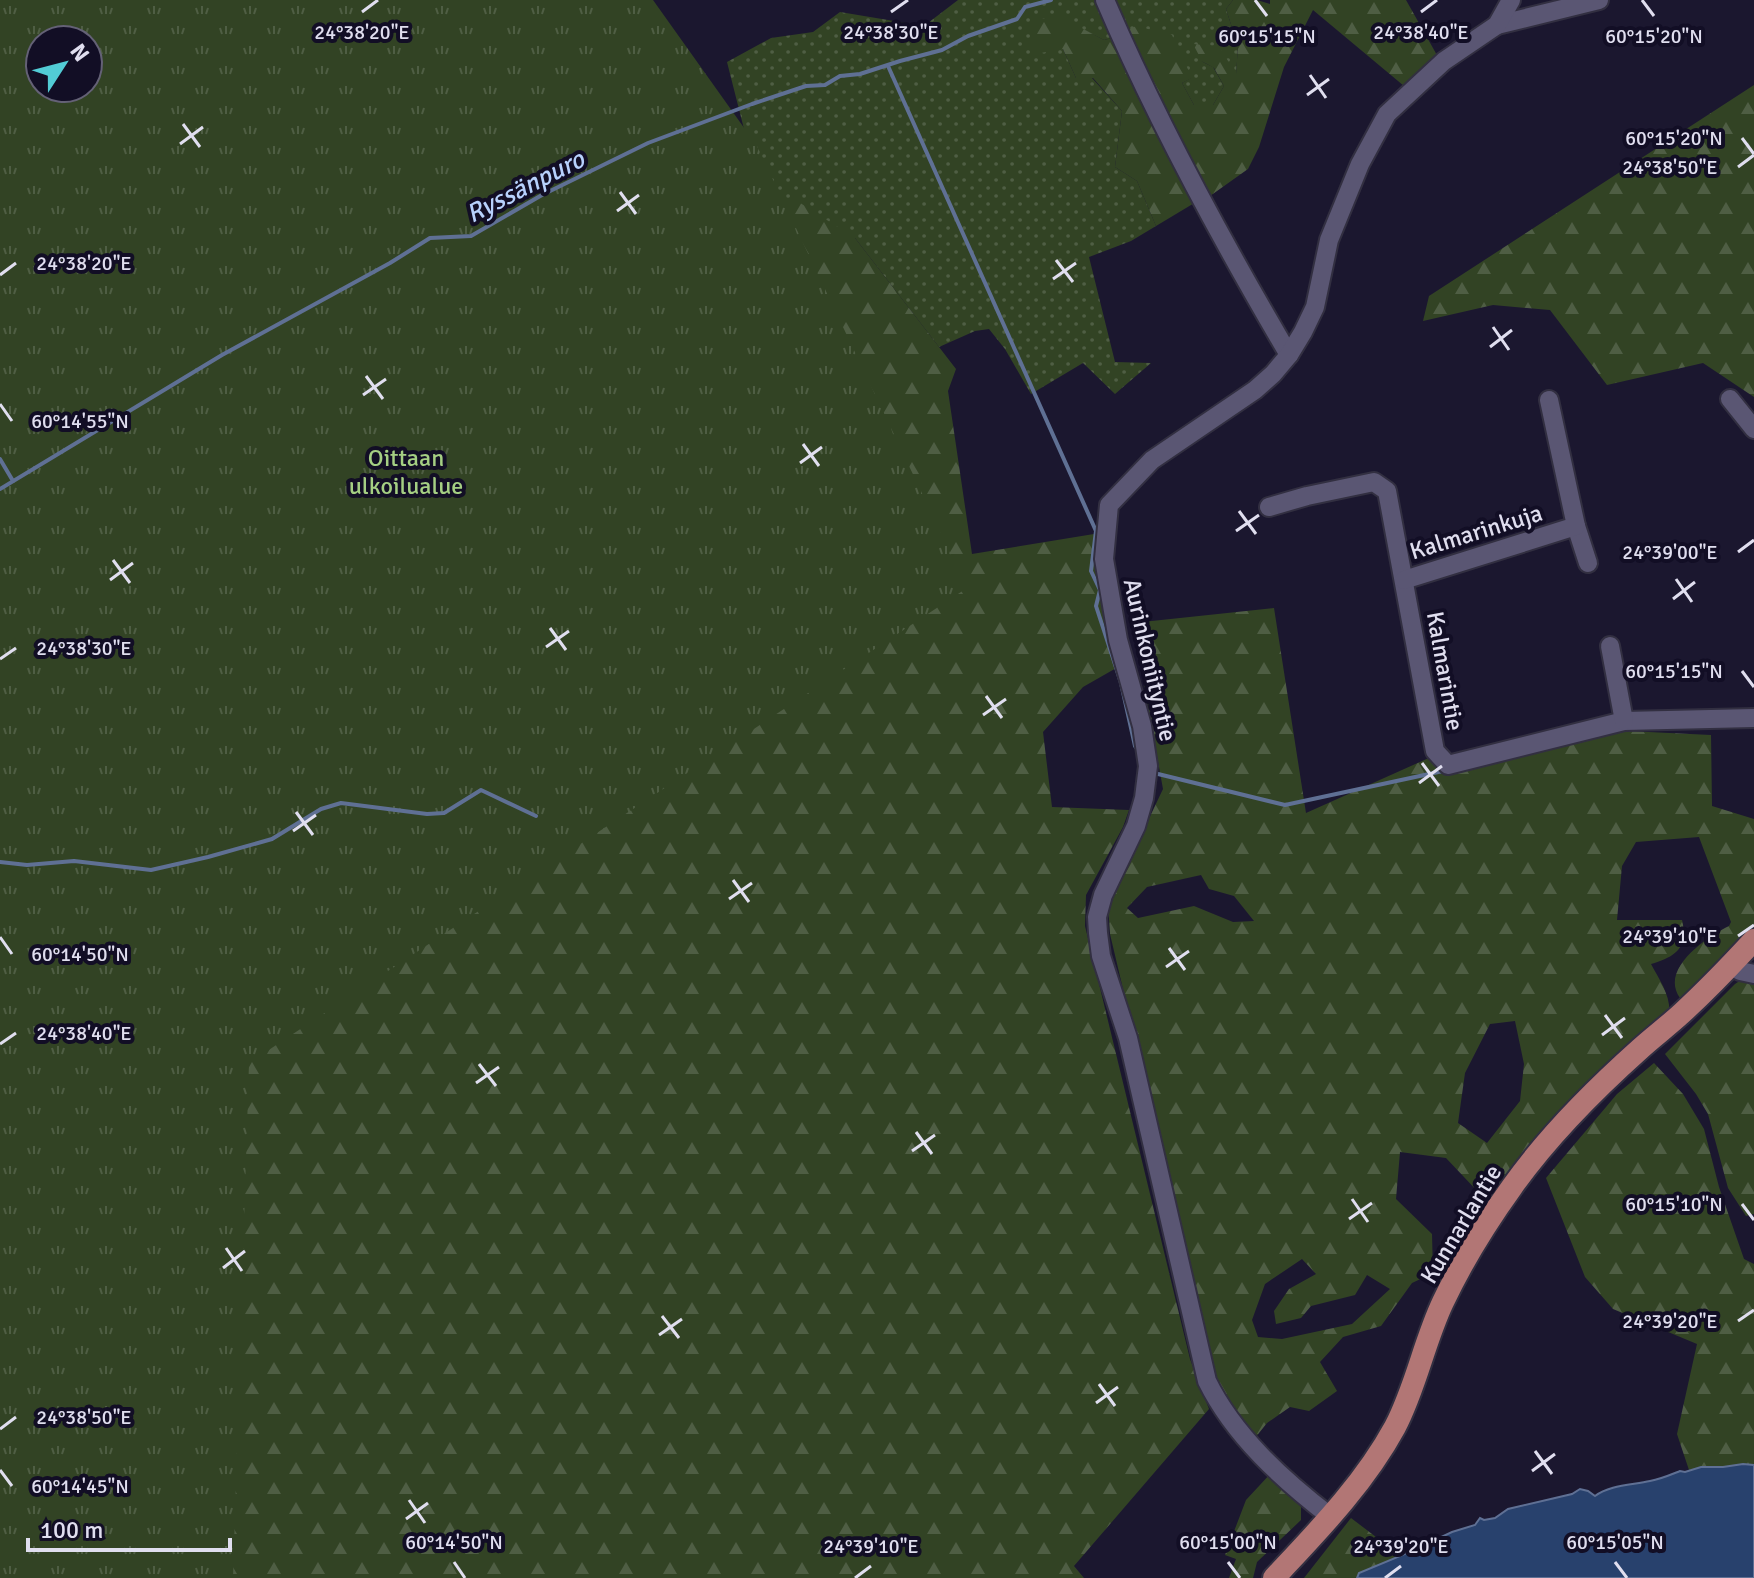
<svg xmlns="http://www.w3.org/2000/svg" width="1754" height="1578" viewBox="0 0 1754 1578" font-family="Signika,sans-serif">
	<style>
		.grass { fill: url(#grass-dots) }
		.forest { fill: url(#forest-firs); fill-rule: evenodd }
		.park { fill: url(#park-tufts); fill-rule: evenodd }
		.water { fill: #28416d; stroke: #5f7094; stroke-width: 2 }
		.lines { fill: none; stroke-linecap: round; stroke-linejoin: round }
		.stream { stroke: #5f7094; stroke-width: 4 }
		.minor-casing { stroke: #322f41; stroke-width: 22 }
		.major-casing { stroke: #322f41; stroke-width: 26 }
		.minor { stroke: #5a5673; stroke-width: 18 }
		.major { stroke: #b27675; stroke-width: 22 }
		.ticks { fill: none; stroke: #e0deef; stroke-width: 3 }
		.labels { text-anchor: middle; stroke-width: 8; stroke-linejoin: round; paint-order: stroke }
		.park-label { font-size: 24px; fill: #a5cf83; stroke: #120e25 }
		.street-label { font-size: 24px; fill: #e0deef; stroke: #120e25 }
		.water-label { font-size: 26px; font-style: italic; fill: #b7d1fc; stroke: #120e25 }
		.ticks-label { font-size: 20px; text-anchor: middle; fill: #e0deef; stroke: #120e25; stroke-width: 8; stroke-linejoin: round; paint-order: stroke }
	</style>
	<defs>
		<pattern id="grass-dots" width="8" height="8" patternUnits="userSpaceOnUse" patternTransform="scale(2)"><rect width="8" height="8" fill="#324324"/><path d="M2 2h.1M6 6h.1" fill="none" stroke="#4f5e44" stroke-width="1.8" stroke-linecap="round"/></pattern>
		<pattern id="forest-firs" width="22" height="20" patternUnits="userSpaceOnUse" patternTransform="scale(2)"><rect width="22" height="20" fill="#324324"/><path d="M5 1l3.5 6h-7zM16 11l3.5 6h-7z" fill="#4f5e44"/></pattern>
		<pattern id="park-tufts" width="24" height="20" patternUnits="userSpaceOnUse" patternTransform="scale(2)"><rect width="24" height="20" fill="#324324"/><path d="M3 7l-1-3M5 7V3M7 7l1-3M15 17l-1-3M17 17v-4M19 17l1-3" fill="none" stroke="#4f5e44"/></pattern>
	</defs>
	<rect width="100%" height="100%" fill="#1b172f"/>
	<g class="grass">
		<path d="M 958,0 L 1100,0 L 1116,37 L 1104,40 L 1084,30 L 1063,49 L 1076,78 L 1092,78 L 1122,111 L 1115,167 L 1137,181 L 1156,226 L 1131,241 L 1089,257 L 1115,362 L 1151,363 L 1115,394 L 1083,363 L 1031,394 L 1005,349 L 989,329 L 975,331 L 939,347 L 855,238 L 0,463 L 744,129 L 727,62 L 771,38 L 813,32 L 840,12 L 924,26 Z"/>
		<path d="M 1110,0 L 1233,0 L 1226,9 L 1238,46 L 1236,76 L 1201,61 L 1213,67 L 1224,86 L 1213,105 L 1194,105 L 1182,83 L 1191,78 L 1124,32 Z"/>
	</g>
	<g class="forest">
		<path d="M 1233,0 L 1257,0 L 1270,4 L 1270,0 L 1406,0 L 1438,57 L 1404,86 L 1313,10 L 1284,67 L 1259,147 L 1248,169 L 1210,196 L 1196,202 L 1156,226 L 1137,181 L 1115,167 L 1122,111 L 1093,78 L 1076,78 L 1063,49 L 1035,54 L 1030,22 L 1057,15 L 1104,40 L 1116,37 L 1136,26 L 1172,35 L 1192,78 L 1182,83 L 1194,105 L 1213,105 L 1224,86 L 1214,68 L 1202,61 L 1193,44 L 1219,46 L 1236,74 L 1238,46 L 1226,9 Z"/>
		<path d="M 1754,85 L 1754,397 L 1703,363 L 1607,385 L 1550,310 L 1493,305 L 1423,321 L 1429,296 Z"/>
		<path d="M 746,192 L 794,199 L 855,238 L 956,369 L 948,391 L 972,554 L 1094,534 L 1118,667 L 1083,687 L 1043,732 L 1052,807 L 1129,810 L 1123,827 L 1086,895 L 1085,926 L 1190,1359 L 1209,1409 L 1074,1566 L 1084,1578 L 0,1578 L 0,553 Z"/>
		<path d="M 1274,608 L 1306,813 L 1431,757 L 1453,770 L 1607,730 L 1711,735 L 1712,806 L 1754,819 L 1754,931 L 1691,998 L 1680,998 C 1659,969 1707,937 1729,926 L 1731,922 L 1699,837 L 1636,842 L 1622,866 L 1617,920 L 1682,920 C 1689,948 1675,957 1651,964 C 1660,981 1672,997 1669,1017 L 1504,1189 L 1481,1195 L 1446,1158 L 1400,1152 L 1396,1199 L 1432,1234 L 1433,1273 L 1412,1283 L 1381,1326 L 1343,1337 L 1320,1362 L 1337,1391 L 1309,1411 L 1290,1407 L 1267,1423 L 1255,1438 L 1237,1416 L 1216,1383 L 1110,934 L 1108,905 L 1163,789 L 1133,623 ZM 1201,875 L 1209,889 L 1234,896 L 1254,921 L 1233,922 L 1194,906 L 1138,918 L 1127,908 L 1147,887 ZM 1515,1021 L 1524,1064 L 1520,1101 L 1487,1143 L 1458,1123 L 1465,1073 L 1490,1024 ZM 1302,1259 L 1316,1274 L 1289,1289 L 1274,1311 L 1276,1324 L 1301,1318 L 1311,1306 L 1355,1295 L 1367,1275 L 1390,1289 L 1352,1324 L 1282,1339 L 1258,1337 L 1252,1320 L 1265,1284 Z"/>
		<path d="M 1754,980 L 1754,1214 L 1746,1216 L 1728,1188 L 1708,1114 L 1696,1094 L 1665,1054 L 1735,984 L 1738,982 Z"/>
		<path d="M 1654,1063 L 1683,1094 L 1704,1129 L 1719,1187 L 1744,1259 L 1754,1264 L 1754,1465 C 1744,1464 1735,1467 1725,1467 C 1710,1468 1704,1467 1689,1470 L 1677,1434 L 1697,1344 L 1613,1309 L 1585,1277 L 1546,1178 L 1617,1094 Z"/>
		<path d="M 1273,1471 L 1301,1507 L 1301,1520 L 1257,1562 L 1253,1578 L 1229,1578 L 1236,1559 L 1225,1555 L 1246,1500 Z"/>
		<path d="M 1351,1518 L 1401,1556 L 1359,1573 L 1357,1578 L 1304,1578 Z"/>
	</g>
	<path class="park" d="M 0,0 L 653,0 L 757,146 L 967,588 L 249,1063 L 233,1578 L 0,1578 ZM 88,40 L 88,88 L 40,88 L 40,40 Z"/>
	<path class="water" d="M 1743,1464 L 1754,1465 L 1754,1578 L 1357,1578 L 1359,1573 L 1405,1554 L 1412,1548 L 1435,1540 L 1452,1532 L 1475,1525 L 1480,1518 L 1484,1520 L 1495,1518 L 1508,1509 L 1572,1494 L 1580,1489 L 1588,1491 L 1595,1496 C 1609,1485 1632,1485 1650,1481 C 1661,1479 1670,1475 1680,1471 L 1685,1472 L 1701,1467 L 1723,1467 Z"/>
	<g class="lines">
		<g class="stream">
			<path d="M 888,66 L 1096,531 L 1091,571 L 1100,590 L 1096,606 L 1121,683 L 1135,746 L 1138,750"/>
			<path d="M 0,459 L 13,481"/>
			<path d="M 0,489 L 222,355 L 390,263 L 430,238 L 471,236 L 542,195 L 648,143 L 752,104 L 806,86 L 825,85 L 840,76 L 860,74 L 900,61 L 942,50 L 968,36 L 1017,19 L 1025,7 L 1051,0"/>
			<path d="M 1154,773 L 1285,805 L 1443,771"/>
			<path d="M 0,862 L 27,865 L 74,861 L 151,870 L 208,857 L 272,839 L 321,809 L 341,803 L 427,814 L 444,813 L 481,790 L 536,816"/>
		</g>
		<g class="minor-casing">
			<g id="minor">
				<path d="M 1105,0 C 1157,122 1222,241 1289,355"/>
				<path d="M 1497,25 L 1599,0"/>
				<path d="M 1730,399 L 1754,429"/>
				<path d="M 1269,507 L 1307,496 L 1374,482 L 1387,491 L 1435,751 L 1448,765 L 1624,721 L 1754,718"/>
				<path d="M 1576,526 L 1588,563"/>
				<path d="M 1404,580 L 1576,526 L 1549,400"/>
				<path d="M 1610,646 L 1624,721"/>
				<path d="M 1731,966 L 1740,971 L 1754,974"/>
				<path d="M 1331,1517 C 1283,1480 1234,1436 1207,1381 L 1128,1038 L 1101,956 L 1098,933 L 1097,917 L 1103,895 L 1136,826 L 1144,798 L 1148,766 L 1142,726 L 1118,640 L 1104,559 L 1109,505 L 1152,460 L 1255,390 L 1273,374 L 1289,355 L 1303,332 L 1315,307 L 1329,240 L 1360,164 L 1387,114 L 1444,61 L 1497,25 L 1511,0"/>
			</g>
		</g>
		<g class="major-casing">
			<path id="major" d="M 1274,1578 C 1318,1531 1364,1484 1395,1427 C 1416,1387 1424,1342 1443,1302 C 1462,1262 1486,1223 1512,1187 C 1548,1136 1593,1091 1640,1049 C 1653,1037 1668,1026 1682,1013 C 1707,990 1731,965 1754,940"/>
		</g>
		<use href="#minor" class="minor"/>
		<use href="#major" class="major"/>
	</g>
	<path class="ticks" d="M 1255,0 L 1267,16M 1642,0 L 1654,16M 362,12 L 378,0M 891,12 L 908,0M 1421,12 L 1437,0M 1310,75 L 1326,98M 1307,95 L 1329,79M 183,124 L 200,147M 1742,138 L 1754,154M 180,144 L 203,127M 1738,167 L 1754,155M 620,192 L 636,214M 617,211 L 639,195M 1056,260 L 1073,282M 0,275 L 16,263M 1053,279 L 1076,263M 1493,327 L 1509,350M 1490,347 L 1512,330M 366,376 L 383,399M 363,395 L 386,379M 0,404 L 12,421M 803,444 L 819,466M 800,463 L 822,447M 1239,511 L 1256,534M 1236,531 L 1259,515M 1738,552 L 1754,540M 113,560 L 130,583M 1676,579 L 1692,602M 110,580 L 133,563M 1673,599 L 1695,582M 550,628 L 566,650M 546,647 L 569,631M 0,659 L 16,648M 1742,671 L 1754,687M 986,696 L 1002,718M 983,715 L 1006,699M 1422,763 L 1439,786M 1419,783 L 1442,766M 296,812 L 313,835M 293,831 L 316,815M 733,880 L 749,902M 729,899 L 752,883M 1738,936 L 1754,925M 0,937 L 12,954M 1169,948 L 1185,970M 1166,967 L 1189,951M 1605,1015 L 1622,1038M 1602,1035 L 1625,1018M 0,1044 L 16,1033M 479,1064 L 496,1086M 476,1083 L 499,1067M 916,1132 L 932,1154M 912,1151 L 935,1135M 1352,1199 L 1368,1222M 1742,1204 L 1754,1220M 1349,1219 L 1372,1203M 226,1248 L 242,1271M 223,1268 L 245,1251M 662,1316 L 679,1338M 1738,1321 L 1754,1310M 659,1335 L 682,1319M 1099,1384 L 1115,1406M 1096,1403 L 1118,1387M 0,1429 L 16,1417M 1535,1451 L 1552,1474M 0,1470 L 12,1486M 1532,1471 L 1555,1454M 409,1500 L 425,1523M 406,1519 L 428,1503M 454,1562 L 465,1578M 1228,1562 L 1240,1578M 1615,1562 L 1627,1578M 855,1578 L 871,1566M 1385,1578 L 1401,1566"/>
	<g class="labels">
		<g class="park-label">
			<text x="406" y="466">Oittaan<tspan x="406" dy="28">ulkoilualue</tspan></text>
		</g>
		<g class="street-label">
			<text transform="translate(1476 532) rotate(-17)" y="8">Kalmarinkuja</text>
			<text transform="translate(1150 660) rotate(77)" y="8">Aurinkoniityntie</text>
			<text transform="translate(1445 671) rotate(80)" y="8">Kalmarintie</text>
			<text transform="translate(1461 1224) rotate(-59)" y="8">Kunnarlantie</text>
		</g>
		<g class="water-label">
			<text transform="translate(525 186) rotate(-27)" y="9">Ryssänpuro</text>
		</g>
	</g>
	<g class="ticks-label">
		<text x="891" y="39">24°38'30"E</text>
		<text x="362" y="39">24°38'20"E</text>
		<text x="1421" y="39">24°38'40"E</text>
		<text x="1267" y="43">60°15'15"N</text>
		<text x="1654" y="43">60°15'20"N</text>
		<text x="1674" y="145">60°15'20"N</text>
		<text x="1670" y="174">24°38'50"E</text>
		<text x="84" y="270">24°38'20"E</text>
		<text x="80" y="428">60°14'55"N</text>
		<text x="1670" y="559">24°39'00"E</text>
		<text x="84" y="655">24°38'30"E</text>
		<text x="1674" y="678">60°15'15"N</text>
		<text x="1670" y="943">24°39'10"E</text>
		<text x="80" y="961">60°14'50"N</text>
		<text x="84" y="1040">24°38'40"E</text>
		<text x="1674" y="1211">60°15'10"N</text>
		<text x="1670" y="1328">24°39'20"E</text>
		<text x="84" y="1424">24°38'50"E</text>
		<text x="80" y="1493">60°14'45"N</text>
		<text x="454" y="1549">60°14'50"N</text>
		<text x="1228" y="1549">60°15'00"N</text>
		<text x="1615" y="1549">60°15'05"N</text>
		<text x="871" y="1553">24°39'10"E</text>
		<text x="1401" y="1553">24°39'20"E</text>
	</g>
	<g transform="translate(64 64) rotate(54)"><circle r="38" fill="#120e25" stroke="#646176" stroke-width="2"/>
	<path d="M0-6L14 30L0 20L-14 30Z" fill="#52ccd6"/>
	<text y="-12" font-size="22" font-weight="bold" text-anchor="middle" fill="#e0deef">N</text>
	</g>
	<path d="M28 1538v12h202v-12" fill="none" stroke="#e0deef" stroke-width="4"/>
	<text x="40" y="1538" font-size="24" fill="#e0deef" stroke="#120e25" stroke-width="6" paint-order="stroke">100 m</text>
</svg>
